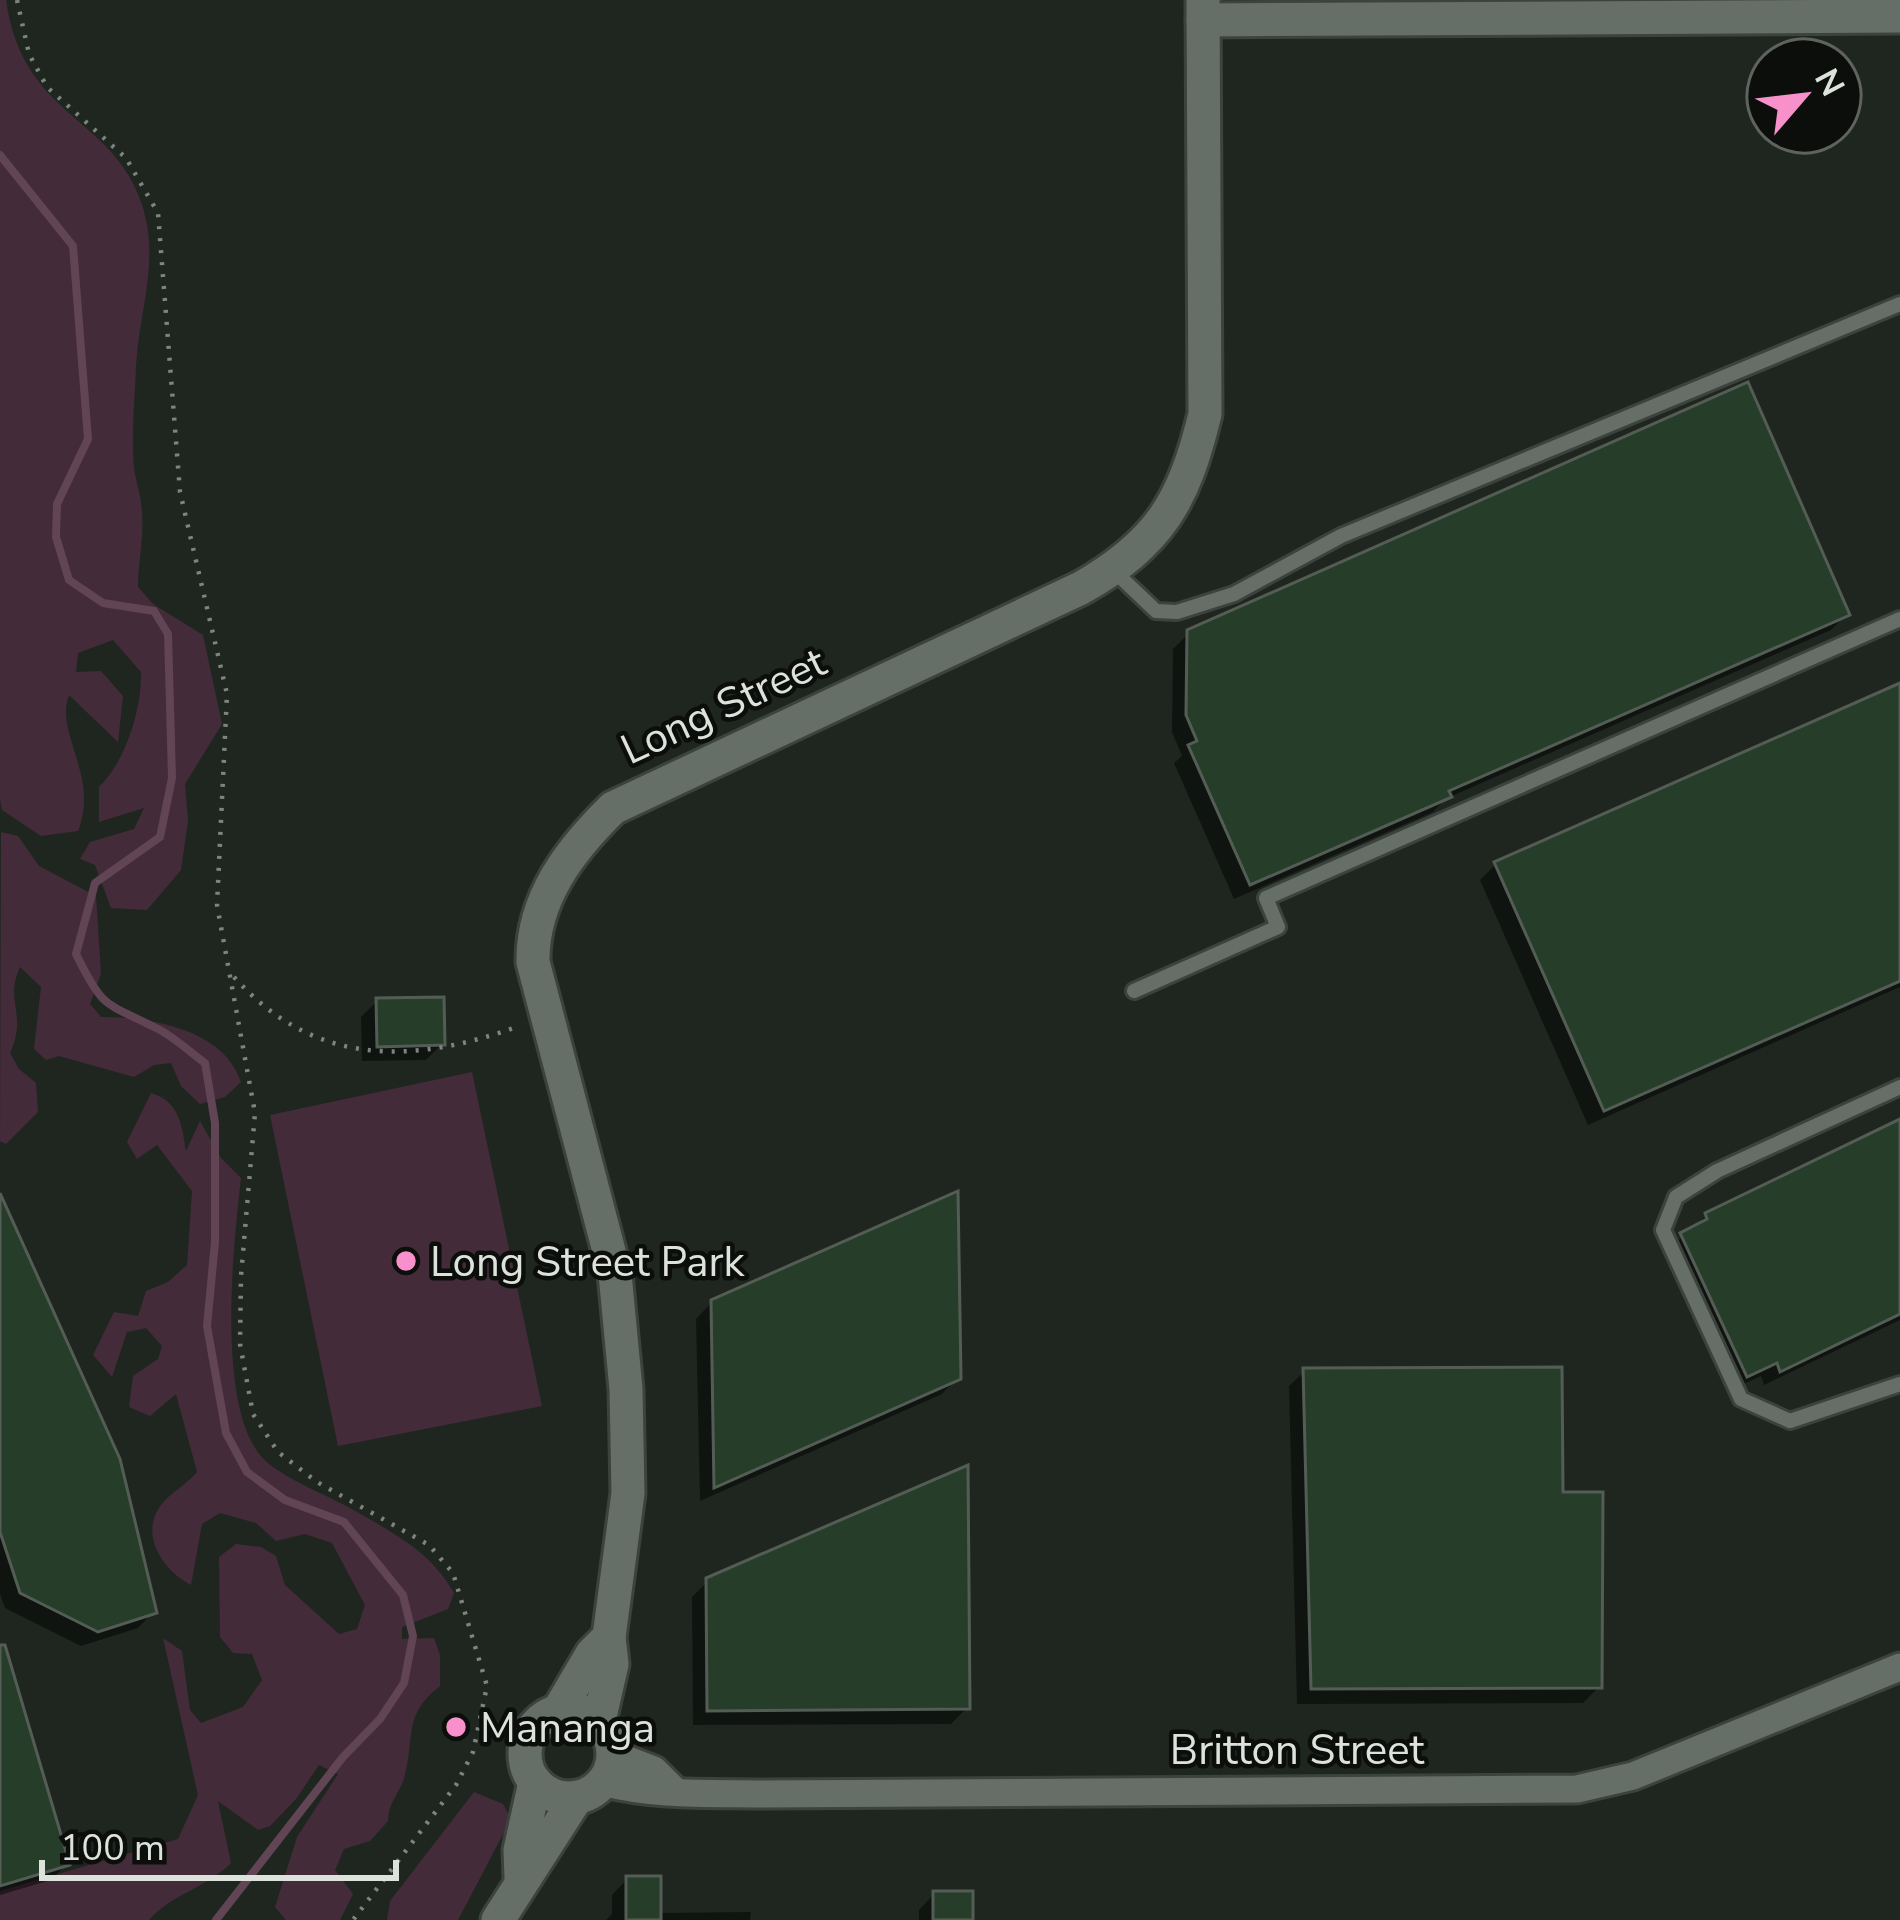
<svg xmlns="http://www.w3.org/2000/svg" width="1900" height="1920" viewBox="0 0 1900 1920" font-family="'Nunito Sans',sans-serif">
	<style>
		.green { fill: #442b39 }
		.shadow { fill: #0007 }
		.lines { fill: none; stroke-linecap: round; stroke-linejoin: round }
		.stream { stroke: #614554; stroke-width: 8 }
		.building { fill: #263d29; stroke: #545d55; stroke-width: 3 }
		.service-casing { stroke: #3c423c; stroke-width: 20 }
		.minor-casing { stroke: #3c423c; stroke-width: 33 }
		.tertiary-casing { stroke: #3c423c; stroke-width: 39 }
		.path { stroke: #7e847f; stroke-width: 4.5; stroke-dasharray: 3 9; stroke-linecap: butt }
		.service { stroke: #666f67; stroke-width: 14 }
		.minor { stroke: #666f67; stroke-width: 27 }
		.tertiary { stroke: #666f67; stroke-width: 33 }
		.poi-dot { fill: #f890cc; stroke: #0b0e0b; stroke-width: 4.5 }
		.labels { text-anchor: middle; stroke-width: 9; stroke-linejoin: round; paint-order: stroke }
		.street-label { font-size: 42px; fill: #dde2dd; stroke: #0b0e0b }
		.poi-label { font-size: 42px; fill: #dde2dd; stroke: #0b0e0b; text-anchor: start }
	</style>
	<rect width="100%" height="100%" fill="#1f2620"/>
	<g class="green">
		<path d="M 0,0 L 6,0 C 22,117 112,116 141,202 C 161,260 139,309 136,366 C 135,398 131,436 134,468 C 136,483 142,498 142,513 C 144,537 138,563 138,587 L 153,604 L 203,635 L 222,724 L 185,784 L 188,821 L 181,870 L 147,910 L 111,908 L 95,865 L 80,859 L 90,842 L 134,829 L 144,808 L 99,822 L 99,787 C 126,761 142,708 141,672 L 113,640 L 78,653 L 76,672 L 101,671 L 123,696 L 118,742 L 69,695 C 54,732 100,777 78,831 L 41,836 L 2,810 L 0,799 Z"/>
		<path d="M 1,832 L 18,836 L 39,866 L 96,896 L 101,974 L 90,1004 L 101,1017 C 150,1017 224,1029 241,1082 L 225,1097 L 200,1104 L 181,1086 L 171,1063 L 154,1065 L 134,1077 L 59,1056 L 46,1060 L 34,1049 L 41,987 L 20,967 C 4,1002 28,1014 10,1053 L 19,1069 L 36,1083 L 38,1112 L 6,1144 L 0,1141 Z"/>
		<path d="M 472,1072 L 542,1406 L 338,1446 L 270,1115 Z"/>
		<path d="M 151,1093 C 179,1101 182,1125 186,1151 L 200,1121 L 221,1158 L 241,1178 C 234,1241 213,1420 269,1464 C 293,1483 330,1496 357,1512 C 396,1535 430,1551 454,1593 L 448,1609 L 402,1627 L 402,1639 L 434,1638 L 440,1655 L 440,1686 C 403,1715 415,1735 405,1775 C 400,1794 389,1800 388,1821 L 370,1841 L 344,1849 L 335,1870 L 353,1894 L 340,1920 L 286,1920 L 275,1907 L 297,1837 L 338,1774 L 319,1765 L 296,1799 L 270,1826 L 258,1830 L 218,1801 L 231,1863 C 205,1889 173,1893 149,1920 L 0,1920 L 0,1891 L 178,1839 L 198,1795 L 163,1638 L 182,1651 L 190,1710 L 201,1723 L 243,1707 L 262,1680 L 252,1654 L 233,1653 L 220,1637 L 219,1557 L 236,1544 L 261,1547 L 276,1556 L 285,1585 L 339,1634 L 357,1629 L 365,1605 L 332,1543 L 305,1534 L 276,1541 L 256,1523 L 220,1513 L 202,1524 L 191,1585 C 165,1572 138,1536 161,1505 C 170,1493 186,1485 197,1472 L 176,1394 L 150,1416 L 129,1407 L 133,1376 L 158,1359 L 162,1346 L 146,1328 L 127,1332 L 112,1377 L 93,1355 L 114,1312 L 138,1316 L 146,1291 L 168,1282 L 187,1265 L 192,1191 L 157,1145 L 137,1159 L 127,1142 Z"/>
		<path d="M 474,1792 L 503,1804 L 511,1819 L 458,1920 L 387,1920 L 390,1901 Z"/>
	</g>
	<g class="shadow">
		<path d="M 1847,614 L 1831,630 L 1445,799 L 1433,812 L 1234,899 L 1174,763 L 1182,756 L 1172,732 L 1173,649 L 1189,633 Z"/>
		<path d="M 1900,686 L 1900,987 L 1588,1125 L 1480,880 L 1495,865 Z"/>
		<path d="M 377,1001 L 442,1044 L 426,1060 L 362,1061 L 361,1017 Z"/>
		<path d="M 1900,1122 L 1900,1320 L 1764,1385 L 1761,1376 L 1731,1390 L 1666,1251 L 1707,1215 Z"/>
		<path d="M 0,1200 L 153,1612 L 138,1628 L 81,1646 L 5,1608 L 0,1594 Z"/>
		<path d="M 712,1302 L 958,1377 L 942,1394 L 700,1501 L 696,1319 Z"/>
		<path d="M 1305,1371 L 1560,1495 L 1599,1687 L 1583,1703 L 1297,1704 L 1289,1386 Z"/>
		<path d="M 708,1581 L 967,1708 L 951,1724 L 693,1725 L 692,1597 Z"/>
		<path d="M 0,1665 L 67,1864 L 51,1880 L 0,1895 Z"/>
		<path d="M 627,1879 L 658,1913 L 751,1912 L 750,1920 L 606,1920 L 612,1914 L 612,1895 Z"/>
		<path d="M 934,1894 L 970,1920 L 919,1920 L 919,1910 Z"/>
	</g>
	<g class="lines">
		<path class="stream" d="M 0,155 L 73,246 L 88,439 L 57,504 L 56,537 L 69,580 L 103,603 L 154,611 L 168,634 L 172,778 L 160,837 L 95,883 L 76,954 C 104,1011 105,1002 158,1029 C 174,1037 190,1052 205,1063 L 215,1123 L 215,1242 L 207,1326 L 226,1433 L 247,1472 L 285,1500 L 344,1522 L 403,1595 L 413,1636 L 404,1683 L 380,1719 L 343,1757 L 216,1920"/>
	</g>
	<g class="building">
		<path d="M 1748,382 L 1850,615 L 1449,791 L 1452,797 L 1250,885 L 1188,745 L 1197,741 L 1186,715 L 1187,630 Z"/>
		<path d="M 1900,683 L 1900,981 L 1604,1111 L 1494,862 Z"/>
		<path d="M 444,997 L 445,1045 L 377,1047 L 376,998 Z"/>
		<path d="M 1900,1119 L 1900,1314 L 1780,1372 L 1777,1363 L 1747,1377 L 1680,1233 L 1707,1219 L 1705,1213 Z"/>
		<path d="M 958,1191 L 961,1379 L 714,1488 L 711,1300 Z"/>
		<path d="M 0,1193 L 120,1459 L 157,1613 L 98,1632 L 20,1593 L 0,1532 Z"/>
		<path d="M 1562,1367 L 1563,1492 L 1603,1492 L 1602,1688 L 1311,1689 L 1303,1368 Z"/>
		<path d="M 968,1465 L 970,1709 L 707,1711 L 706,1578 Z"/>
		<path d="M 0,1645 L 5,1645 L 70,1865 L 0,1886 Z"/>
		<rect x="626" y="1876" width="35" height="44"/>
		<rect x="933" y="1891" width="40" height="29"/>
	</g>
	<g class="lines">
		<g class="service-casing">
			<g id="service">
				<path d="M 1113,570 L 1156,611 L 1177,612 L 1234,594 L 1341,536 L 1900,304"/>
				<path d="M 1134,991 L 1278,927 L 1266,898 L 1900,619"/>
				<path d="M 1900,1087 L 1717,1171 L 1676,1197 L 1663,1230 L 1741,1399 L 1790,1421 L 1900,1384"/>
			</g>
		</g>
		<g class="minor-casing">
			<g id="minor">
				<path d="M 613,1754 L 654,1770 L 673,1789"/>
				<path d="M 602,1782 C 655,1796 709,1793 764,1794 L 1577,1789 L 1633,1776 L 1900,1667"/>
			</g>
		</g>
		<g class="tertiary-casing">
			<g id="tertiary">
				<path d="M 1203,20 L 1900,16"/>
				<path d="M 559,1710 L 592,1654 L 609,1637"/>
				<circle cx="569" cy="1754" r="44"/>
				<path d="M 599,1721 L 612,1664 L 609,1637 L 628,1493 L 626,1389 L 615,1274 L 533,962 C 532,899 570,850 613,808 L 1081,588 C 1160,543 1184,501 1205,414 L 1203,0"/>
				<path d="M 521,1877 L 520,1850 L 535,1782"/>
				<path d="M 498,1920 L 577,1797"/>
			</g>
		</g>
		<g class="path">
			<path d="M 17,0 L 29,54 L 47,87 L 126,158 L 158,213 L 180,492 L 227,694 L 217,905 L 255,1113 L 241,1276 L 240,1344 L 253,1414 L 278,1452 L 317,1482 L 429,1545 L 453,1573 L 487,1686 L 473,1752 L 456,1785 L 353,1920"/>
			<path d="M 234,977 C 314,1067 412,1065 519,1026"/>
		</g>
		<use href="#service" class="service"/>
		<use href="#minor" class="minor"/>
		<use href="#tertiary" class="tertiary"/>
	</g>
	<g class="poi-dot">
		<circle cx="406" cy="1261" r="12"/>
		<circle cx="456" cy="1727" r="12"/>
	</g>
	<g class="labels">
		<g class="street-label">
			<text transform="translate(723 705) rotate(-25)" y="15">Long Street</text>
			<text x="1297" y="1764">Britton Street</text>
		</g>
		<g class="poi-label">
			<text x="430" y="1276">Long Street Park</text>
			<text x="480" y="1742">Mananga</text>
		</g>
	</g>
	<g transform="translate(1804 96) rotate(62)"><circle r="57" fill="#0b0e0b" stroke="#5f635f" stroke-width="3"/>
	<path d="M0-9L21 45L0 30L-21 45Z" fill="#f890cc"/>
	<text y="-18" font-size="33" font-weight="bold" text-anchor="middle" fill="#dde2dd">N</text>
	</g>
	<path d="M42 1860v18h354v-18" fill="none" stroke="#dde2dd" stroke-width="6"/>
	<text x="60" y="1860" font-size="36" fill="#dde2dd" stroke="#0b0e0b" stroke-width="9" paint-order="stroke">100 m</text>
</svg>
